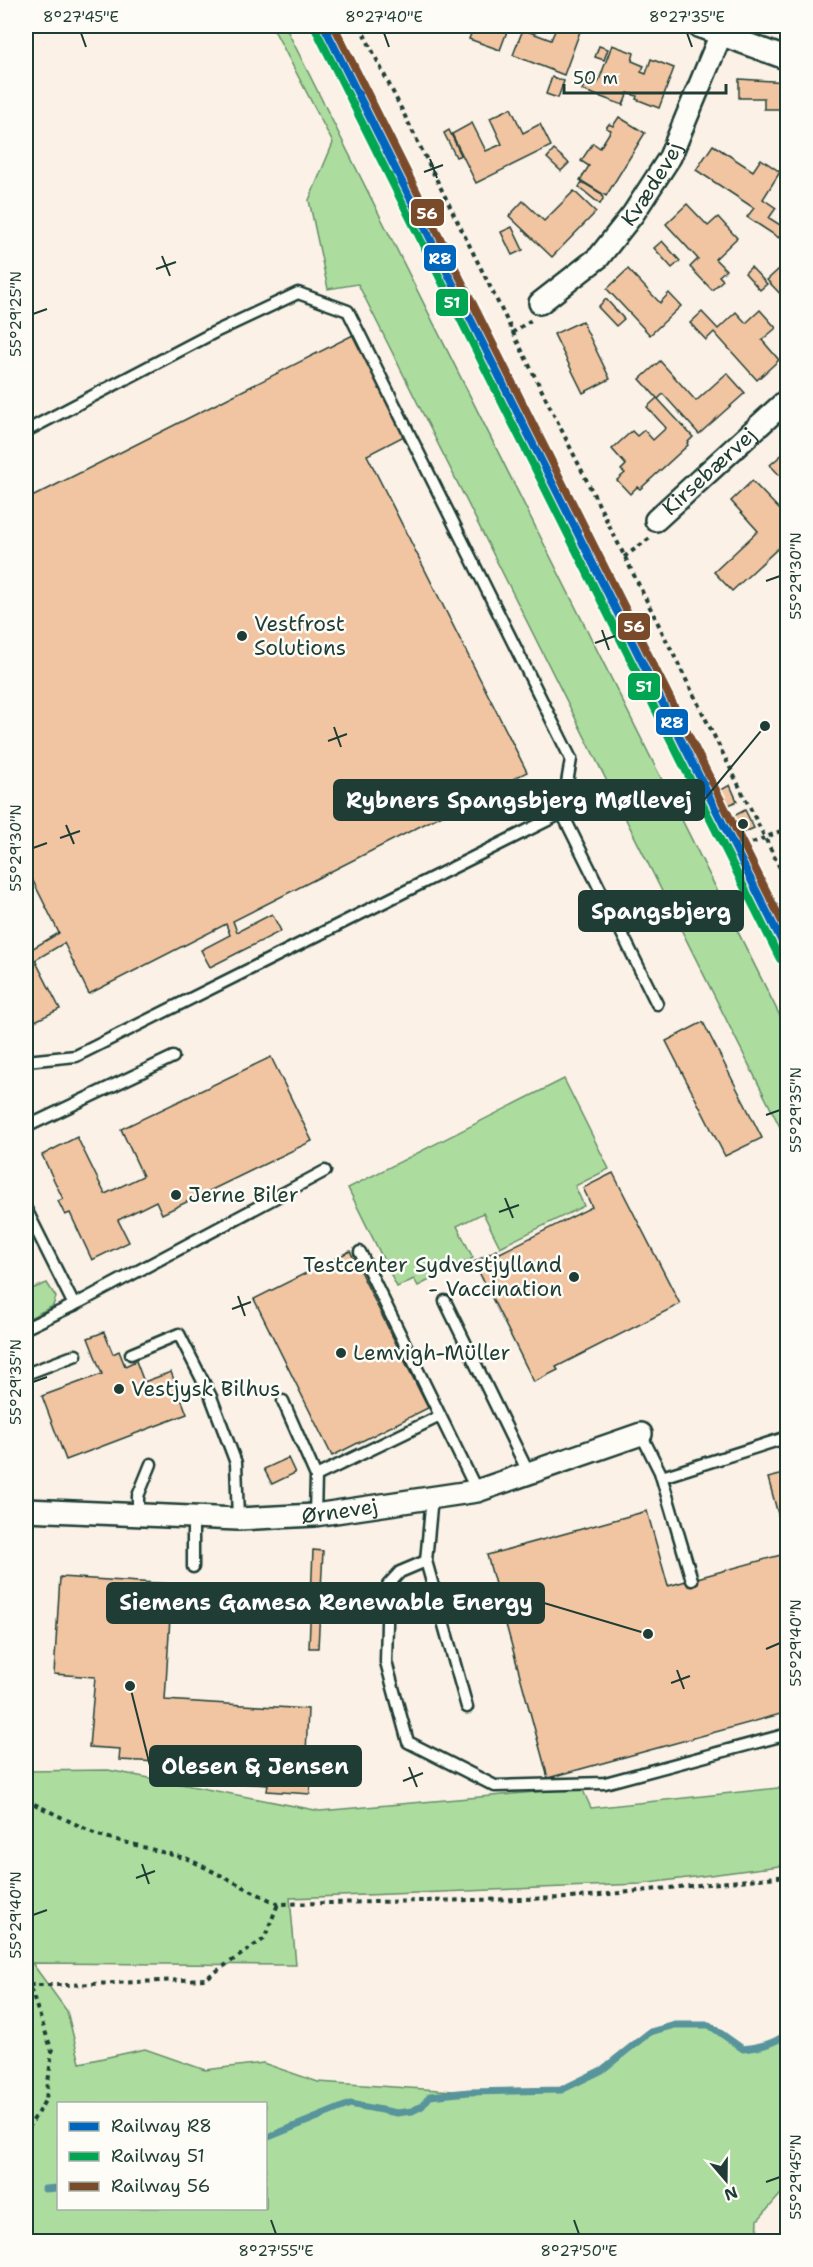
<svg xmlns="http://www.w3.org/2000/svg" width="813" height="2267" viewBox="0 0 813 2267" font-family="'Shantell Sans',sans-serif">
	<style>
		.green { fill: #acdd9e; stroke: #668d69; stroke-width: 1.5; fill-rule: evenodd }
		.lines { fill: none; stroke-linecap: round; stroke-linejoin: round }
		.stream { stroke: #59949b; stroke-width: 7 }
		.building { fill: #f2c5a2; stroke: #1f3d34; stroke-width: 1.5 }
		.lane-casing { stroke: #1f3d34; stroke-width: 15 }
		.street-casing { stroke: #1f3d34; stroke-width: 26 }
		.path { stroke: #1f3d34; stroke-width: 4; stroke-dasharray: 4.5 4.5; stroke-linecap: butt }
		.lane { stroke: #fdfcf7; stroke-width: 10 }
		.street { stroke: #fdfcf7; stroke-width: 21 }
		.rail-1-casing { stroke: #fdfcf7; stroke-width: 12 }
		.rail-2-casing { stroke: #fdfcf7; stroke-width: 12 }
		.rail-3-casing { stroke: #fdfcf7; stroke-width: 12 }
		.rail-1 { stroke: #0065bd; stroke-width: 8 }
		.rail-2 { stroke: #00a651; stroke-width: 8 }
		.rail-3 { stroke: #7a4b2a; stroke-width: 8 }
		.ticks { fill: none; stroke: #1f3d34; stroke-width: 2 }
		.poi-dot { fill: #1f3d34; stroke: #fdfcf7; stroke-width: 2 }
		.labels { text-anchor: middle; stroke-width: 5; stroke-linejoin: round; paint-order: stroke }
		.street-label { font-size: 21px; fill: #1f3d34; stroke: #fdfcf7 }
		.poi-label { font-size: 21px; fill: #1f3d34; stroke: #fdfcf7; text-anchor: start }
		.leader { fill: none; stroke: #1f3d34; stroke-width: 2 }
		.callout-dot { fill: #1f3d34; stroke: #fdfcf7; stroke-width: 2 }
		.callout { fill: #1f3d34; stroke: #1f3d34; stroke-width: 2 }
		.callout-label { font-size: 22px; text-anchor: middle; font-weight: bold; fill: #fff }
		.line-badge { stroke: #fdfcf7; stroke-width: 2 }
		.badge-label { font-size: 16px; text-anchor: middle; font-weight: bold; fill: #fff }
		.neatline { fill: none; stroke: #1f3d34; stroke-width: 2 }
		.ticks-label { font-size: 15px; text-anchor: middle; fill: #1f3d34 }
	</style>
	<rect width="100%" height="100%" fill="#fbf1e6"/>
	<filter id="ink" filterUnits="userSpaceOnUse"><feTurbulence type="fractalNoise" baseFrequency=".0167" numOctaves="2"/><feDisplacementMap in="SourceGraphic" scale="12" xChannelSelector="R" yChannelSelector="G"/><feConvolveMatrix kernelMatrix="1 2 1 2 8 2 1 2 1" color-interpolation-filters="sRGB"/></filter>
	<g filter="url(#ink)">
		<g class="green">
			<path d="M 272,26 L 285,26 L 787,1030 L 787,1141 L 358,284 L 328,289 L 309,200 L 333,143 Z"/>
			<path d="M 564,1079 L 609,1169 L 575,1186 L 584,1206 L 500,1247 L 483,1213 L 457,1226 L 473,1258 L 418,1286 L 414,1279 L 397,1287 L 348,1188 Z"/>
			<path d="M 26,1283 L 29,1290 L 47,1283 L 56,1297 L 53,1306 L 26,1320 Z"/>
			<path d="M 108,1770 L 320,1811 L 582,1788 L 591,1808 L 787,1787 L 787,1865 L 641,1884 L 290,1898 L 296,1965 L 32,1963 L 67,2011 L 80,2063 L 145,2049 L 205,2070 L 263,2063 L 318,2082 L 469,2092 L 561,2090 L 602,2070 L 650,2032 L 675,2025 L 709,2025 L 743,2049 C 760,2047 774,2043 787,2033 L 787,2187 L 758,2220 L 757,2241 L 26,2241 L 26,1771 ZM 58,2104 L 266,2104 L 266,2208 L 58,2208 Z"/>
		</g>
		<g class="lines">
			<g class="stream">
				<path d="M 266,2138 L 350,2104 L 397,2113 L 412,2111 L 422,2106 L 430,2096 L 469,2092 L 561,2090 L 602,2070 L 650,2032 L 675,2025 L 709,2025 L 743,2049 C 760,2047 774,2044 788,2033"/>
				<path d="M 45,2189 L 58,2188"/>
			</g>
		</g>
		<g class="building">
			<path d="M 474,26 L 509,26 L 500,50 L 469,39 Z"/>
			<path d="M 518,26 L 529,26 L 527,31 L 551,40 L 557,26 L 582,26 L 564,75 L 513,55 L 522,32 L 516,29 Z"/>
			<path d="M 612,45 L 634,53 L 632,61 L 644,66 L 641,72 L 646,74 L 651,59 L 674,68 L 659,108 L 636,99 L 637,96 L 628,93 L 623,105 L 582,90 L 587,79 L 598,83 Z"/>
			<path d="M 599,46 L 608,49 L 604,60 L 595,57 Z"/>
			<path d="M 552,77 L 564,81 L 558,98 L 546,94 Z"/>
			<path d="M 739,79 L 788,82 L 788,109 L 764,109 L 764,98 L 739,98 Z"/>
			<path d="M 511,108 L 523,133 L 540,124 L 551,146 L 476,183 L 452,134 L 472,123 L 486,151 L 502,144 L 490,118 Z"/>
			<path d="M 619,117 L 645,133 L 606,196 L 580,180 L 589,166 L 581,161 L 593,143 L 600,148 L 611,130 L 606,128 L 609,124 L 613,126 Z"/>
			<path d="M 449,130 L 461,155 L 456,157 L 444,133 Z"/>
			<path d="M 713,145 L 753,171 L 761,159 L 780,172 L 763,199 L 776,208 L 769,218 L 785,228 L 779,238 L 747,217 L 754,208 L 696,170 Z"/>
			<path d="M 554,150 L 569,163 L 561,171 L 547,158 Z"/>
			<path d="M 582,182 L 602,194 L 603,199 L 600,204 L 579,187 Z"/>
			<path d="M 574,191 L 596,212 L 552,257 L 509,216 L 523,201 L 544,221 Z"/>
			<path d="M 687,204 L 708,226 L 718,217 L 737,238 L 715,259 L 726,270 L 719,276 L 723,280 L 712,290 L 690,267 L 698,259 L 666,224 Z"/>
			<path d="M 512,227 L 523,250 L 512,255 L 501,232 Z"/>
			<path d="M 662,241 L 680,261 L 672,268 L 654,248 Z"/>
			<path d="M 788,261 L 788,302 L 767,280 Z"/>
			<path d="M 751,267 L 767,284 L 760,290 L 745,273 Z"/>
			<path d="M 628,269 L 660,303 L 669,293 L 681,306 L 650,335 L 607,289 Z"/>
			<path d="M 606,299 L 624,319 L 616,326 L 598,307 Z"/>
			<path d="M 760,310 L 776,328 L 762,340 L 779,360 L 757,380 L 714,332 L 706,340 L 690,323 L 702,312 L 718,329 L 736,312 L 746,323 Z"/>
			<path d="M 582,321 L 610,379 L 583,393 L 554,334 Z"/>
			<path d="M 355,334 L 406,435 L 367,455 L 527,772 L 233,921 L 237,932 L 272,914 L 281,931 L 210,967 L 201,950 L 230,935 L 226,924 L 89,994 L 64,943 L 35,960 L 60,1009 L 33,1022 L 26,1008 L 26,941 L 30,950 L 59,933 L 26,867 L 26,500 Z"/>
			<path d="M 660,361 L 696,401 L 727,373 L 745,393 L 699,434 L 663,394 L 658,399 L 693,437 L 687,443 L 688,445 L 640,489 L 637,487 L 630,494 L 617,480 L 625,473 L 621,470 L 626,465 L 612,449 L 632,431 L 637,436 L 644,430 L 653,440 L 666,428 L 647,407 L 657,398 L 640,379 Z"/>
			<path d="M 785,452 L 788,455 L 788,474 L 783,479 L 770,465 Z"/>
			<path d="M 752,481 L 781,511 L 788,504 L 788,539 L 732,591 L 714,572 L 758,531 L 731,501 Z"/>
			<path d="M 730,785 L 737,801 L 729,805 L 721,790 Z"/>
			<path d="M 745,810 L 754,828 L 740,834 L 732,817 Z"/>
			<path d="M 703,1022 L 762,1138 L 725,1156 L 666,1041 Z"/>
			<path d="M 271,1057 L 312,1141 L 162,1214 L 156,1201 L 118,1220 L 129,1242 L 92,1260 L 70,1213 L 65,1215 L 58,1201 L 63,1199 L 42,1155 L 77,1137 L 105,1194 L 143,1176 L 121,1129 Z"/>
			<path d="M 613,1173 L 680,1304 L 556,1367 L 558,1370 L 534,1382 L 474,1262 L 496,1250 L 498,1254 L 592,1207 L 583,1188 Z"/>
			<path d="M 350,1251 L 428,1408 L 332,1456 L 254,1299 Z"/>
			<path d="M 104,1332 L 113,1354 L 119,1351 L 125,1366 L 136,1361 L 144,1382 L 171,1372 L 187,1414 L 66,1460 L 42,1396 L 102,1374 L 88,1338 Z"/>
			<path d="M 288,1458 L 295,1473 L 272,1484 L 264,1469 Z"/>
			<path d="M 788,1473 L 788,1550 L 768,1478 Z"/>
			<path d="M 647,1511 L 668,1586 L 788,1553 L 788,1712 L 548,1778 L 487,1555 Z"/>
			<path d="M 313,1550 L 323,1551 L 318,1648 L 309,1648 Z"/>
			<path d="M 60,1577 L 172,1584 L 165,1700 L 308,1709 L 306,1754 L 312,1755 L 310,1794 L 267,1791 L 268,1785 L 227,1782 L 227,1777 L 206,1776 L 208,1754 L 180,1752 L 180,1763 L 119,1760 L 120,1749 L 89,1747 L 95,1677 L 54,1674 Z"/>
		</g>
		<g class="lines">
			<g class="lane-casing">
				<g id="lane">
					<path d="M 26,431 L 215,332 L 298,293 L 348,311 L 571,759 L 562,813"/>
					<path d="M 26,1061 L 76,1056 L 562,813 L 657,1004"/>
					<path d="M 26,1127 L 173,1057"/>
					<path d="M 26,1209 L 74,1305"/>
					<path d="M 360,1252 L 477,1491"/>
					<path d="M 445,1301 L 529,1474"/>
					<path d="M 26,1328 L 80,1302 L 325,1171"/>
					<path d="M 131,1354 L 179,1334 L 211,1397 L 236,1463 L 238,1519"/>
					<path d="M 26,1374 L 76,1355"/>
					<path d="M 283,1401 L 316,1476 L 315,1515"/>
					<path d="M 641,1434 L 660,1472 L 692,1580"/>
					<path d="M 316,1476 L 440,1416"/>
					<path d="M 662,1477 L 788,1437"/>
					<path d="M 432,1497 L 426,1561 L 467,1707"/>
					<path d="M 138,1515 L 138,1496 L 151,1464"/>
					<path d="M 426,1561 L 400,1572 L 388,1585 L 386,1662 L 408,1742 L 495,1786 L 605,1783 L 788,1734"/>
					<path d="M 193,1567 L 193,1517"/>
				</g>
			</g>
			<g class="street-casing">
				<g id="street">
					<path d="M 698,26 L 788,59"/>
					<path id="s1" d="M 540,303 L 599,257 L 633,214 L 670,157 L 721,34"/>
					<path id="s2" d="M 656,520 L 788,399"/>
					<path id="s3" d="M 26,1510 L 238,1519 L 315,1515 L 477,1491 L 641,1434"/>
				</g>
			</g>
			<g class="path">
				<path d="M 360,26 L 788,884"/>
				<path d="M 512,333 L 531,320"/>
				<path d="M 624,557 L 650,538"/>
				<path d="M 752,843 L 788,828"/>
				<path d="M 26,1800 L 98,1835 L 188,1859 L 278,1904 L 570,1898 L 788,1876"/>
				<path d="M 26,2155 L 26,2132 L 46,2099 L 52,2051 L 29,1985 L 69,1985 L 205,1979 L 264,1939 L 278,1904"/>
			</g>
			<use href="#lane" class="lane"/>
			<use href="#street" class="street"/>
			<g class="rail-1-casing">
				<path id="rail-1" d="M 324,26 L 788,954"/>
			</g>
			<g class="rail-2-casing">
				<path id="rail-2" d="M 316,30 L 780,959"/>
			</g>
			<g class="rail-3-casing">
				<path id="rail-3" d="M 334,26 L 788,934"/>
			</g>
			<use href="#rail-1" class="rail-1"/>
			<use href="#rail-2" class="rail-2"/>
			<use href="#rail-3" class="rail-3"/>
		</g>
	</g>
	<path class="ticks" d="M 81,33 L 86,47M 384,33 L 389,47M 687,33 L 692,47M 430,159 L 437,178M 424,172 L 443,165M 162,256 L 170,276M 156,269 L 176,262M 33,314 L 47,309M 766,581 L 780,576M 602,630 L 609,650M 595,643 L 615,636M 334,727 L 341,747M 328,741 L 347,734M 66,825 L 74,844M 60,838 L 80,831M 33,848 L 47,843M 766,1115 L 780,1110M 505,1198 L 513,1218M 499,1212 L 519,1205M 238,1296 L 245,1316M 232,1309 L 251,1302M 33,1382 L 47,1377M 766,1649 L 780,1643M 677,1670 L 684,1689M 671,1683 L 690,1676M 409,1767 L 417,1787M 403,1781 L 423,1773M 142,1864 L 149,1884M 136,1878 L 155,1871M 33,1915 L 47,1910M 766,2182 L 780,2177M 271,2220 L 276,2234M 574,2220 L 579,2234"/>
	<g class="poi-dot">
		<circle cx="242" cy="636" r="6"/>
		<circle cx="176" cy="1195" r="6"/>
		<circle cx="574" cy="1277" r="6"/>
		<circle cx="341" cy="1353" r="6"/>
		<circle cx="119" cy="1389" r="6"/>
	</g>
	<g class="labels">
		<g class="street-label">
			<text dy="7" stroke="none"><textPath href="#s1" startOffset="165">Kvædevej</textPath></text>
			<text dy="7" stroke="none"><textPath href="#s2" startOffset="72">Kirsebærvej</textPath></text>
			<text dy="7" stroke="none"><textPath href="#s3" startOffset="314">Ørnevej</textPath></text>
		</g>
		<g class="poi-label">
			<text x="254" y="631">Vestfrost<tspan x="254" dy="24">Solutions</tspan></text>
			<text x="188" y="1202">Jerne Biler</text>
			<text x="562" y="1272" text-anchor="end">Testcenter Sydvestjylland<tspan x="562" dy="24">- Vaccination</tspan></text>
			<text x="353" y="1360">Lemvigh-Müller</text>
			<text x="131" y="1396">Vestjysk Bilhus</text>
		</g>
	</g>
	<path class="leader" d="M765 726L704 800M743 824L743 911M648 1634L544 1603M130 1686L150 1766"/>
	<g class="callout-dot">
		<circle cx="765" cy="726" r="6"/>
		<circle cx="743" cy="824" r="6"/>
		<circle cx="648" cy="1634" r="6"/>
		<circle cx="130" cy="1686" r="6"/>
	</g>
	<g class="callout">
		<rect x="334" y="780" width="370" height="40" rx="6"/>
		<rect x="579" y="891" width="164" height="40" rx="6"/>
		<rect x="107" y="1583" width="437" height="40" rx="6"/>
		<rect x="150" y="1746" width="211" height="40" rx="6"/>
	</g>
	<g class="callout-label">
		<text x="519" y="808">Rybners Spangsbjerg Møllevej</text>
		<text x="661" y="919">Spangsbjerg</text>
		<text x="326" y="1610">Siemens Gamesa Renewable Energy</text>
		<text x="255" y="1774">Olesen &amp; Jensen</text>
	</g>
	<g class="line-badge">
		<rect x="410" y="198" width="35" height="29" rx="6" fill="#7a4b2a"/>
		<rect x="423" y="244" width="34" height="28" rx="6" fill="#0065bd"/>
		<rect x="435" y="288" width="34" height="29" rx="6" fill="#00a651"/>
		<rect x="617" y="612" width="34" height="29" rx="6" fill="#7a4b2a"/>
		<rect x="627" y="672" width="34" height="29" rx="6" fill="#00a651"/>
		<rect x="655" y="708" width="34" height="28" rx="6" fill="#0065bd"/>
	</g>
	<g class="badge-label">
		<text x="427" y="219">56</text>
		<text x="440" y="264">R8</text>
		<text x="452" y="308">51</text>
		<text x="634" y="632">56</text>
		<text x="644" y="692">51</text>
		<text x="672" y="728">R8</text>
	</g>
	<rect width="813" height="2267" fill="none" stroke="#fdfcf7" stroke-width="66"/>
	<rect x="57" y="2102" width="210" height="108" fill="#fdfcf7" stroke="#a4b0a9" stroke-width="1.5"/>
	<rect x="69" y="2122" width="30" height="9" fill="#0065bd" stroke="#a4b0a9" stroke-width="1.5"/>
	<text x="111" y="2132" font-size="18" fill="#1f3d34">Railway R8</text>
	<rect x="69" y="2152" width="30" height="9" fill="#00a651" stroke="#a4b0a9" stroke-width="1.5"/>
	<text x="111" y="2162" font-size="18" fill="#1f3d34">Railway 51</text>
	<rect x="69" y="2182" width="30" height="9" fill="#7a4b2a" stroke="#a4b0a9" stroke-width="1.5"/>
	<text x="111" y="2192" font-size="18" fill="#1f3d34">Railway 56</text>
	<g transform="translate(726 2180) rotate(160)" stroke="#fdfcf7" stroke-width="4.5" paint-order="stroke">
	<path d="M0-4.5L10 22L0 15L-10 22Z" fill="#1f3d34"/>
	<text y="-9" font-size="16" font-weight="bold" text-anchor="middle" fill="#1f3d34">N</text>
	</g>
	<path d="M564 84v9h162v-9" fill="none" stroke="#1f3d34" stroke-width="3"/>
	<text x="573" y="84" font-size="18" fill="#1f3d34" stroke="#fdfcf7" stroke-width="4.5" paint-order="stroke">50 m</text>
	<rect x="33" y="33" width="747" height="2201" class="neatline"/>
	<g class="ticks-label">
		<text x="81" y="22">8°27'45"E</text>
		<text x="384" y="22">8°27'40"E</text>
		<text x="687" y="22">8°27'35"E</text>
		<text transform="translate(16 314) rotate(-90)" y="5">55°29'25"N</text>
		<text transform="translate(796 576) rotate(-90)" y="5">55°29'30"N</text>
		<text transform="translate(16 848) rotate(-90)" y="5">55°29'30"N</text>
		<text transform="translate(796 1110) rotate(-90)" y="5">55°29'35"N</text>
		<text transform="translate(16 1382) rotate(-90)" y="5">55°29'35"N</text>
		<text transform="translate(796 1643) rotate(-90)" y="5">55°29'40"N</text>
		<text transform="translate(16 1915) rotate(-90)" y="5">55°29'40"N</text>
		<text transform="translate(796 2177) rotate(-90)" y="5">55°29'45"N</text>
		<text x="276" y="2256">8°27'55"E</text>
		<text x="579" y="2256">8°27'50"E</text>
	</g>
</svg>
